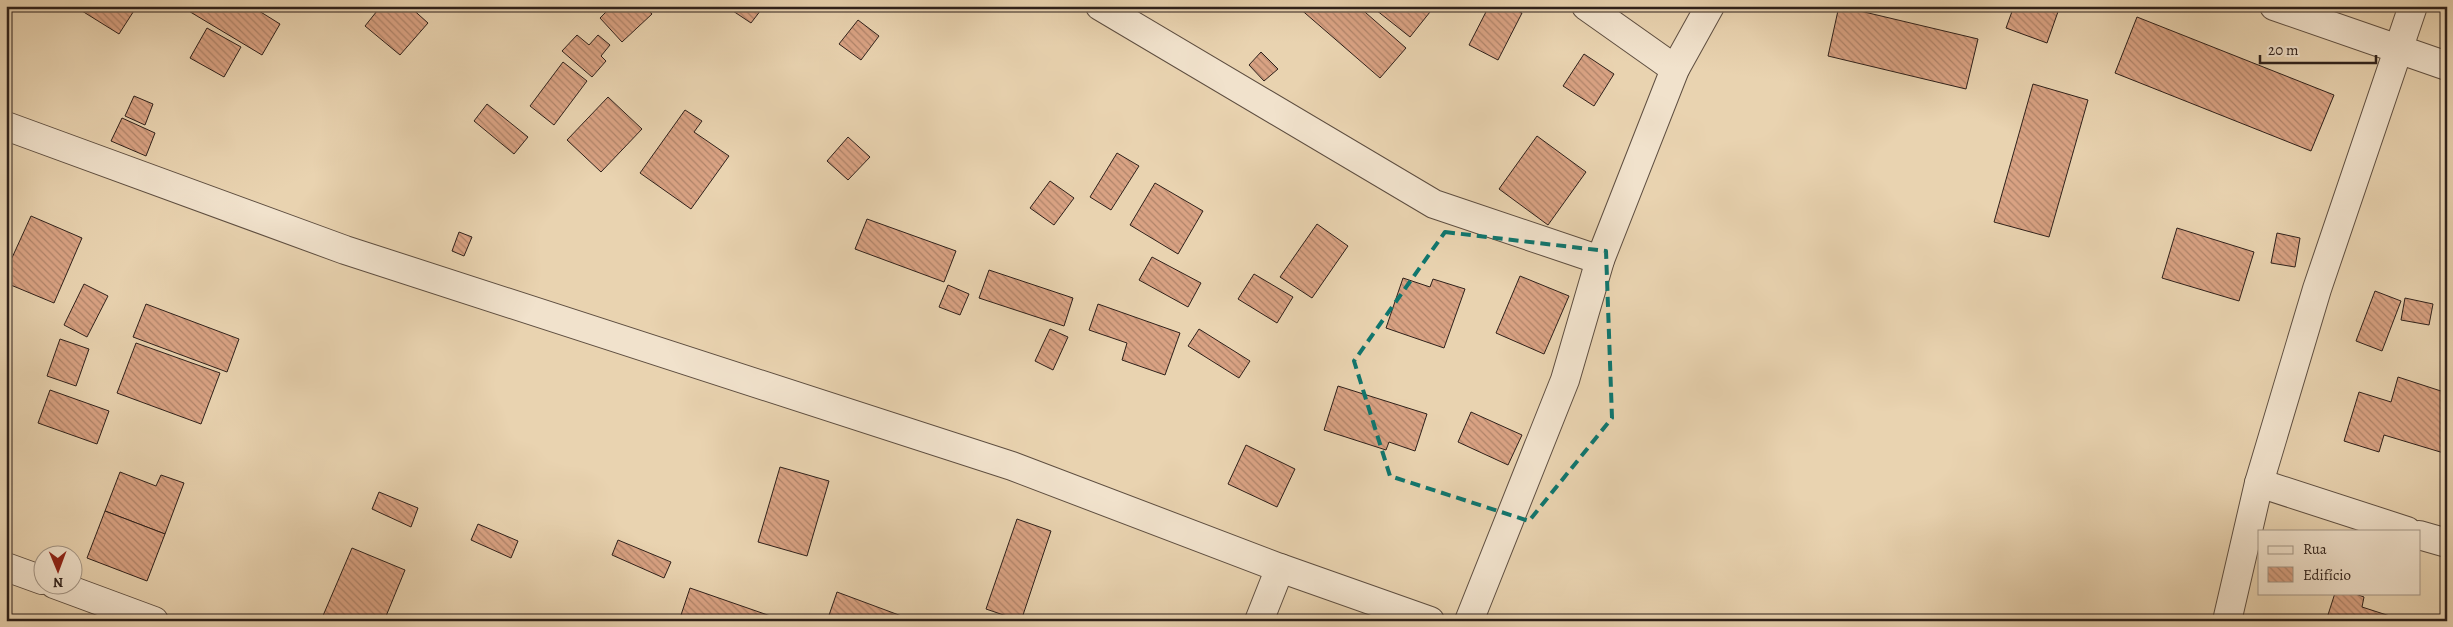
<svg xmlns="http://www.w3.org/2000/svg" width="2453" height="627" viewBox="0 0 2453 627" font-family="Alegreya,serif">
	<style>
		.building { fill: url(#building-back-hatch); stroke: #2f211b }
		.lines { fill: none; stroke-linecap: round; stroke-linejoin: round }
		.street-casing { stroke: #5e4e40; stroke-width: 30 }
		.street { stroke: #f1e2cc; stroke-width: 28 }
		.marked { fill: none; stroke: #0f766e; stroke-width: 4; stroke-dasharray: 10 6; stroke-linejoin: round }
	</style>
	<defs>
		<pattern id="building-back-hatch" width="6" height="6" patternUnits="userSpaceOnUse" patternTransform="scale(1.25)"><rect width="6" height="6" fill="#d9a283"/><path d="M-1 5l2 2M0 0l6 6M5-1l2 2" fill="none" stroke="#b0846a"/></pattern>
	</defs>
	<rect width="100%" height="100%" fill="#e9d3b0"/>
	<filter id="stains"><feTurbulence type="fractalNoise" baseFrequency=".004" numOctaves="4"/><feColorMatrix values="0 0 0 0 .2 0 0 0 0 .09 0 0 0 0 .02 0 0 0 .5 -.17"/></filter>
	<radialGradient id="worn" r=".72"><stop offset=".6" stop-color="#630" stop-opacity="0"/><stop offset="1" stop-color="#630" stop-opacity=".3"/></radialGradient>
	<g class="building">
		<path d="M 74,6 L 137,6 L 119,34 Z"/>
		<path d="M 251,6 L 280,24 L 262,55 L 182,7 Z"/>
		<path d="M 381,6 L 409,6 L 428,23 L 400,55 L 365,26 Z"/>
		<path d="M 612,6 L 630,6 L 634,11 L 638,6 L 645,6 L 652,14 L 622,42 L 600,18 Z"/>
		<path d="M 736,6 L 764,6 L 751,23 L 733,11 Z"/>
		<path d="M 1358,6 L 1406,48 L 1380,78 L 1298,7 Z"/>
		<path d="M 1371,6 L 1433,6 L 1434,7 L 1410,37 Z"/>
		<path d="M 1489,6 L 1508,6 L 1522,13 L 1498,60 L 1469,45 Z"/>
		<path d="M 1839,6 L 1978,39 L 1966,89 L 1828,56 Z"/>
		<path d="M 2014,6 L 2060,6 L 2047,43 L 2006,28 Z"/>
		<path d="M 2137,17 L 2334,95 L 2311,151 L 2115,73 Z"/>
		<path d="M 858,20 L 879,36 L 861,60 L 839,44 Z"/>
		<path d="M 207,28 L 241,47 L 224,77 L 190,58 Z"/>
		<path d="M 577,35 L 589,45 L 598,35 L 610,45 L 601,56 L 606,61 L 592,77 L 562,51 Z"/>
		<path d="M 1261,52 L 1278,69 L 1264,81 L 1249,65 Z"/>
		<path d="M 1584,54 L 1614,74 L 1594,106 L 1563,86 Z"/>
		<path d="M 563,62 L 587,81 L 554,125 L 530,106 Z"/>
		<path d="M 2033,84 L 2088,100 L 2049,237 L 1994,222 Z"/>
		<path d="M 134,96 L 153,104 L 145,125 L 125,116 Z"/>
		<path d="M 608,97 L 642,129 L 601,172 L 567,140 Z"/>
		<path d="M 487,104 L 528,137 L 514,154 L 474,121 Z"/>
		<path d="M 685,110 L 702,121 L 694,132 L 729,156 L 691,209 L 640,173 Z"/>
		<path d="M 122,118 L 155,133 L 146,156 L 111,141 Z"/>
		<path d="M 1537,136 L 1586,172 L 1548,225 L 1499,189 Z"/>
		<path d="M 848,137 L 870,157 L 848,180 L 827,161 Z"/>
		<path d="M 1117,153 L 1139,166 L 1111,210 L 1090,197 Z"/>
		<path d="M 1050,181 L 1074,198 L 1054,225 L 1030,208 Z"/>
		<path d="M 1155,183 L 1203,211 L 1178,254 L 1130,225 Z"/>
		<path d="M 31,216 L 82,238 L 54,303 L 6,283 L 6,271 Z"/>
		<path d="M 867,219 L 956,251 L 944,282 L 855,249 Z"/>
		<path d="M 1317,224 L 1348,246 L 1312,298 L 1280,277 Z"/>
		<path d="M 2177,228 L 2254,252 L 2239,301 L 2162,278 Z"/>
		<path d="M 459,232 L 472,237 L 464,256 L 452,251 Z"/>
		<path d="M 2277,233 L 2300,238 L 2295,267 L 2271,263 Z"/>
		<path d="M 1152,257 L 1201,283 L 1188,307 L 1139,280 Z"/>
		<path d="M 989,270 L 1073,298 L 1064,326 L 979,298 Z"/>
		<path d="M 1254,274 L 1293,297 L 1277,323 L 1238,299 Z"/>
		<path d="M 1520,276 L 1569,296 L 1544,354 L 1496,333 Z"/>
		<path d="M 1403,278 L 1430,287 L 1433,279 L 1465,289 L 1444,348 L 1386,328 Z"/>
		<path d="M 84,284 L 108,296 L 87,337 L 64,325 Z"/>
		<path d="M 948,285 L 969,294 L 960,315 L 939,307 Z"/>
		<path d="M 2375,291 L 2401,301 L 2382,351 L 2356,341 Z"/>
		<path d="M 2405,298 L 2433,304 L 2429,325 L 2401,320 Z"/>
		<path d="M 146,304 L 239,339 L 227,372 L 133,337 Z"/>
		<path d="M 1098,304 L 1180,333 L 1165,375 L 1122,360 L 1127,343 L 1089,330 Z"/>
		<path d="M 1050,329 L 1068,337 L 1053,370 L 1035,361 Z"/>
		<path d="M 1199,329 L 1250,361 L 1239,378 L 1188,346 Z"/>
		<path d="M 60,339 L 89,349 L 76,386 L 47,376 Z"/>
		<path d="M 136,343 L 220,373 L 201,424 L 117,393 Z"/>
		<path d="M 2398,377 L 2447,393 L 2447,454 L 2384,435 L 2379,452 L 2344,441 L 2359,392 L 2391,402 Z"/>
		<path d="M 1338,386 L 1427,414 L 1415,451 L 1389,442 L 1386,450 L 1324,430 Z"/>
		<path d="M 50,390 L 109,411 L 97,444 L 38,423 Z"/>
		<path d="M 1471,412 L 1522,435 L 1508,465 L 1458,442 Z"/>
		<path d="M 1246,445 L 1295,469 L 1277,507 L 1228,484 Z"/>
		<path d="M 780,467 L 829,481 L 807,556 L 758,542 Z"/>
		<path d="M 120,472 L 156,486 L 161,475 L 184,483 L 165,534 L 105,511 Z"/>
		<path d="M 379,492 L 418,508 L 411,527 L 372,509 Z"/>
		<path d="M 105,511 L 165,534 L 147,581 L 87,558 Z"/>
		<path d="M 1017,519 L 1051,531 L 1021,621 L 986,609 Z"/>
		<path d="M 478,524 L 518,541 L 511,558 L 471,540 Z"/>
		<path d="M 618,540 L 671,562 L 664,578 L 612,555 Z"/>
		<path d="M 352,548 L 405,570 L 384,621 L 328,621 L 322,618 Z"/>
		<path d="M 690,588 L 782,620 L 782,621 L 679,621 Z"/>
		<path d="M 837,592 L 915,621 L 827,621 Z"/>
		<path d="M 2335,593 L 2353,593 L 2364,597 L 2362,607 L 2393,617 L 2392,621 L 2326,621 Z"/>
	</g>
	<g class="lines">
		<g class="street-casing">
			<g id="street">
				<path d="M 1100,6 L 1434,204 L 1600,260"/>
				<path d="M 1586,6 L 1675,69"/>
				<path d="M 2274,6 L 2447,66"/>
				<path d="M 6,126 L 345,250 L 1012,466 L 1280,568 L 1430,621"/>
				<path d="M 2259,483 L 2407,531"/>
				<path d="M 2419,535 L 2447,543"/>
				<path d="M 6,567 L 42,580"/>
				<path d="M 54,584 L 154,621"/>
				<path d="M 1259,621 L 1280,568"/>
				<path d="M 1469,621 L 1565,380 L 1600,260 L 1675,69 L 1710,6"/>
				<path d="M 2227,621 L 2259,483 L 2317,289 L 2413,6"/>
			</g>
		</g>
		<use href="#street" class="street"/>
	</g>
	<path class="marked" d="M 1445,232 L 1606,251 L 1612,418 L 1529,521 L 1390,476 L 1354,361 Z"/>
	<rect width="2453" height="627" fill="none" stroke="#e9d3b0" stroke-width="25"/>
	<rect x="8" y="8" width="2438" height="612" fill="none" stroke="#2f211b" stroke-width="2.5"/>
	<rect x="12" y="12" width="2428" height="602" fill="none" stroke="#2f211b"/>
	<rect x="2258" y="530" width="162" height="65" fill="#f1e2cc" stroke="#a39585"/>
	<rect x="2268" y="546" width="25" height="8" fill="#f1e2cc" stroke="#a39585"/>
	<text x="2303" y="554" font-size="15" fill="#2f211b">Rua</text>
	<rect x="2268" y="567" width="25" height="15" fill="url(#building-back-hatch)" stroke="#a39585"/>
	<text x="2303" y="580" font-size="15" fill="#2f211b">Edifício</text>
	<g transform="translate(58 570) rotate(179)"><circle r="24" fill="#f1e2cc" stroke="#a39585"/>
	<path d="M0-4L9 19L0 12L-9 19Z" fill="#8f2418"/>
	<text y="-8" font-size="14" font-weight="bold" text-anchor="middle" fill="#2f211b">N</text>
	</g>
	<path d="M2260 55v8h116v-8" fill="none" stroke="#2f211b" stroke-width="2.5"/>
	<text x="2268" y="55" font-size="15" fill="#2f211b" stroke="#f1e2cc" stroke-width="4" paint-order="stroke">20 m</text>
	<rect width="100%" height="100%" filter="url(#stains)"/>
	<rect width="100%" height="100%" fill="url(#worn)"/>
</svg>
